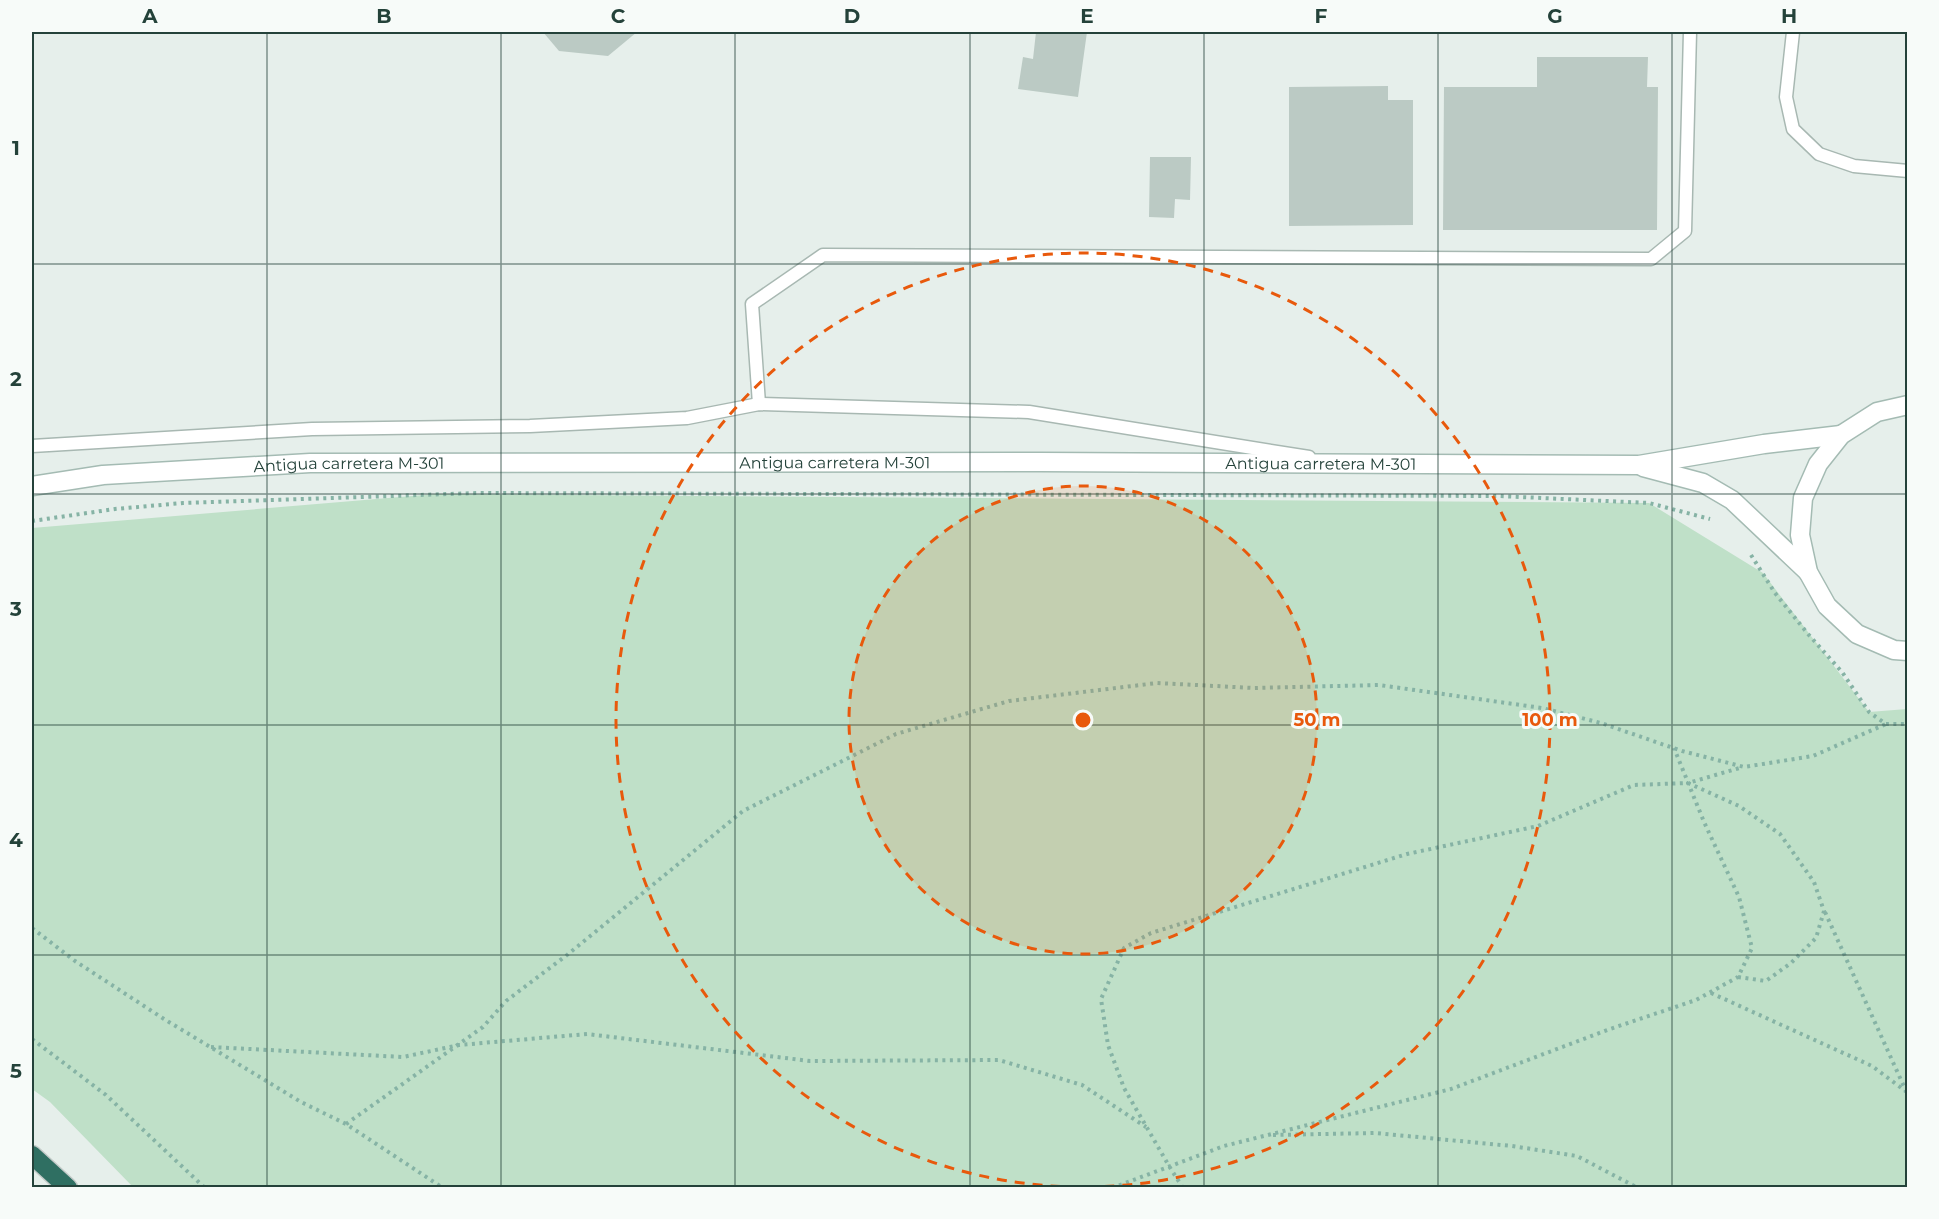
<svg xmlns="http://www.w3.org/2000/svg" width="1939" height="1219" viewBox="0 0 1939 1219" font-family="Montserrat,sans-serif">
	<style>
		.green { fill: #bfe0c8 }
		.building { fill: #bbcac4 }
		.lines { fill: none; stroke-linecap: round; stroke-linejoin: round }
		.lane-casing { stroke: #a8b8b2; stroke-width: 15 }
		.secondary-casing { stroke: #a4bbb3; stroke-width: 21 }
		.highway-casing { stroke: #c2cac8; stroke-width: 21 }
		.path { stroke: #86b3a5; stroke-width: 4; stroke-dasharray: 3 4.5; stroke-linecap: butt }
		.lane { stroke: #fff; stroke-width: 12 }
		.secondary { stroke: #fff; stroke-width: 18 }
		.highway { stroke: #2f6f62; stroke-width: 18 }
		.grid { fill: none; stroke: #24423a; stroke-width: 1.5; stroke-opacity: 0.55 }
		.ring { fill: none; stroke: #e8590c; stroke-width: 3; stroke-dasharray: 10 8 }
		.labels { text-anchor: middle; stroke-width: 6; stroke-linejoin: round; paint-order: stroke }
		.street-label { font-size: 16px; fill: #24423a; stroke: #f7fbf9 }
		.centre { fill: #e8590c; stroke: #f7fbf9; stroke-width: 3 }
		.ring-label { font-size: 18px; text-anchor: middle; font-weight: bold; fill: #e8590c; stroke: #f7fbf9; stroke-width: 6; stroke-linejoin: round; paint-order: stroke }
		.neatline { fill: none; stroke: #24423a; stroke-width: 2 }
		.grid-label { font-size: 20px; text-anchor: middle; font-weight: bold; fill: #24423a }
	</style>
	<rect width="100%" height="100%" fill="#e6efeb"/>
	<path class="green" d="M 436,494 L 1649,503 L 1763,573 L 1869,712 L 1907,709 L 1907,1187 L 133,1187 L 50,1102 L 32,1089 L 32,528 Z"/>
	<g class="building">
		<path d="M 543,32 L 637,32 L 608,56 L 559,51 Z"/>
		<path d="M 1036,32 L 1087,32 L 1078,97 L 1018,89 L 1023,57 L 1033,59 Z"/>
		<path d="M 1537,57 L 1648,57 L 1647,87 L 1658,87 L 1657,230 L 1443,230 L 1444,87 L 1537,87 Z"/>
		<path d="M 1388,86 L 1388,100 L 1413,100 L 1413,225 L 1289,226 L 1289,87 Z"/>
		<path d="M 1150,157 L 1191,157 L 1190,200 L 1175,199 L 1174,218 L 1149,217 Z"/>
	</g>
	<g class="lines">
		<g class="lane-casing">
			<g id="lane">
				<path d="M 1793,32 L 1786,97 L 1793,129 L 1819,154 L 1854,166 L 1908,171"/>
				<path d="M 759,404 L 752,304 L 823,255 L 1651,259 L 1685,231 L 1690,32"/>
				<path d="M 32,446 L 312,429 L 530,426 L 687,418 L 759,404 L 1029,412 L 1309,457"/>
			</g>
		</g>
		<g class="secondary-casing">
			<g id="secondary">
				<path d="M 1908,405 L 1877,412 L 1841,435 L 1818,464 L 1803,498 L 1800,535 L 1808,572 L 1827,606 L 1857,634 L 1894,650 L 1908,651"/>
				<path d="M 1643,467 L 1703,483 L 1732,500 L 1808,572"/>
				<path id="s1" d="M 32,486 L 103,475 L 310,463 L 1041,462 L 1639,465 L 1764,444 L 1841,435"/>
			</g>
		</g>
		<g class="highway-casing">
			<path id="highway" d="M 32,1155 L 68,1188"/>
		</g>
		<g class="path">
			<path d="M 32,521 L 115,509 L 183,503 L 479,493 L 1499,496 L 1649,503 L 1710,519"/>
			<path d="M 1751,555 L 1775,593 L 1808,634 L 1842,672 L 1869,712 L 1886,724 L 1908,724"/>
			<path d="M 1825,912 L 1906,1091"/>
			<path d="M 32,928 L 75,961 L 164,1019 L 301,1102 L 346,1124 L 443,1188"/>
			<path d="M 1738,977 L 1766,981 L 1791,963 L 1816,938 L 1824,911 L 1814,882 L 1780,834 L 1739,806 L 1688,783 L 1743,767"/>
			<path d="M 1711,993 L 1872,1066 L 1908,1093"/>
			<path d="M 32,1039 L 106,1095 L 205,1188"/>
			<path d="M 211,1047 L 403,1057 L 459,1045 L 587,1034 L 810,1061 L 999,1060 L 1082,1085 L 1146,1127"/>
			<path d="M 346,1124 L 483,1027 L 506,1001 L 567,955 L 743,811 L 896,734 L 1009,701 L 1157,683 L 1254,688 L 1379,685 L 1542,708 L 1601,723 L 1682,751 L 1744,767 L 1813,756 L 1886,724"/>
			<path d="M 1273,1135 L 1375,1133 L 1512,1146 L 1577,1156 L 1638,1188"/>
			<path d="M 1112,1188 L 1224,1146 L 1451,1089 L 1610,1029 L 1696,1000 L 1738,977 L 1752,948 L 1739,897 L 1704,822 L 1674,748"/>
			<path d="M 1183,1188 L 1169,1166 L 1124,1088 L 1108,1045 L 1101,999 L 1124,948 L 1151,933 L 1407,854 L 1538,826 L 1634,785 L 1688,783"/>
		</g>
		<use href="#lane" class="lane"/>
		<use href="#secondary" class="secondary"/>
		<use href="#highway" class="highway"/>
	</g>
	<path class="grid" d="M 267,32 L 267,1188M 501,32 L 501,1188M 735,32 L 735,1188M 970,32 L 970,1188M 1204,32 L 1204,1188M 1438,32 L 1438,1188M 1672,32 L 1672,1188M 32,264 L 1908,264M 32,494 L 1908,494M 32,725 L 1908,725M 32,955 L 1908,955"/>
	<circle cx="1083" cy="720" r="234" fill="#e8590c" fill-opacity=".12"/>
	<g class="ring">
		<circle cx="1083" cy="720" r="234"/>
		<circle cx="1083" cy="720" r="467"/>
	</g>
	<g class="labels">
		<g class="street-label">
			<text dy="6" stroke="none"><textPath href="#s1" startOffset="804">Antigua carretera M-301</textPath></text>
			<text dy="6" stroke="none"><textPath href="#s1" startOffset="1290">Antigua carretera M-301</textPath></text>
			<text dy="6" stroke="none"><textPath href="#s1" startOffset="318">Antigua carretera M-301</textPath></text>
		</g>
	</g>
	<circle cx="1083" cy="720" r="9" class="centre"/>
	<g class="ring-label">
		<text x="1317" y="726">50 m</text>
		<text x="1550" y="726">100 m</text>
	</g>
	<rect width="1939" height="1219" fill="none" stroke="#f7fbf9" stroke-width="66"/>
	<rect x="33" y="33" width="1873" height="1153" class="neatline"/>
	<g class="grid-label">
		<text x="150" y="23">A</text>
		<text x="384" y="23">B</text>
		<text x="618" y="23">C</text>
		<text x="852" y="23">D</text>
		<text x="1087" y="23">E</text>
		<text x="1321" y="23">F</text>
		<text x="1555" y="23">G</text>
		<text x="1789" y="23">H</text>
		<text x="16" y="155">1</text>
		<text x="16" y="386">2</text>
		<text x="16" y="616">3</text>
		<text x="16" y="847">4</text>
		<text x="16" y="1078">5</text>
	</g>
</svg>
